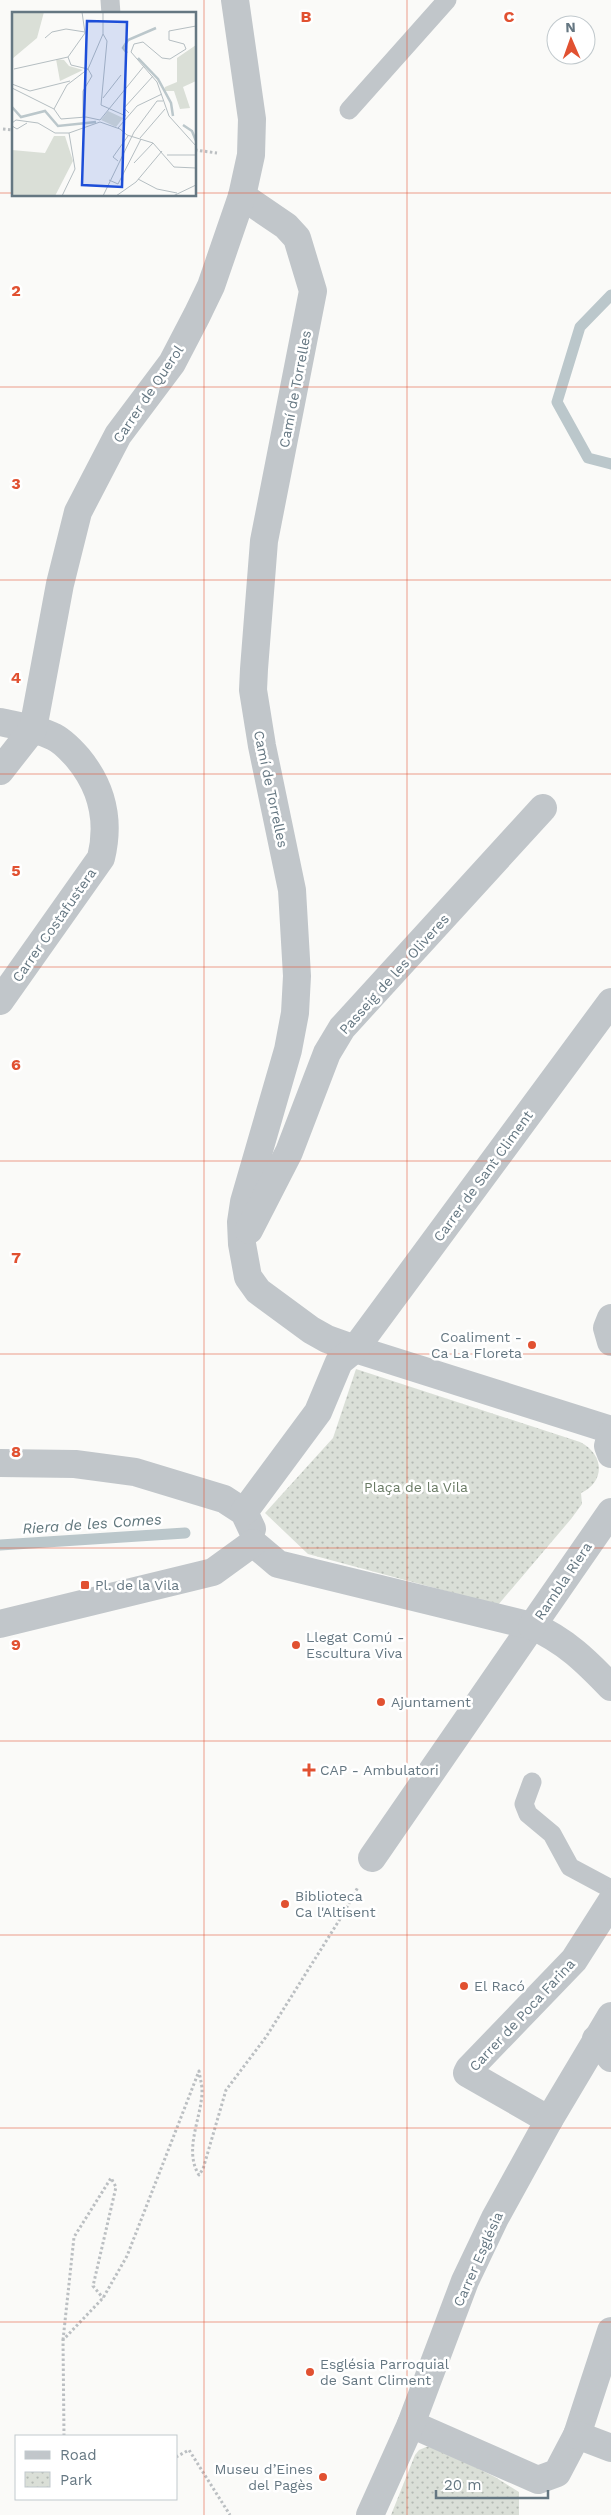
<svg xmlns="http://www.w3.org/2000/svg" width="611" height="2515" viewBox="0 0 611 2515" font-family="'Work Sans',sans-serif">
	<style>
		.park { fill: url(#park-dots) }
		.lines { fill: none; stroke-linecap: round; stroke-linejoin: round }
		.stream { stroke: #bbc7cb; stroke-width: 11 }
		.path { stroke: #bbbfc2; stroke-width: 3; stroke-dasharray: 2.5 2.5; stroke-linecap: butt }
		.service { stroke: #c1c6ca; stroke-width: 19 }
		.pedestrian { stroke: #c1c6ca; stroke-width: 28 }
		.minor { stroke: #c1c6ca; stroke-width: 28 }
		.grid { fill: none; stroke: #e15131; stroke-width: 1; stroke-opacity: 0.55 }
		.poi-dot { fill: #e15131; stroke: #fff; stroke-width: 2 }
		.labels { text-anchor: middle; stroke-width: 5; stroke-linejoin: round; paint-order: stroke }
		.street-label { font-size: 14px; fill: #657782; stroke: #fff }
		.poi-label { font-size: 14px; fill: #657782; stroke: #fff; text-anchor: start }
		.park-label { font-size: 14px; fill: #697a64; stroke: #fff }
		.water-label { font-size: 15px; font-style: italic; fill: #60767c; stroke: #fff }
		.inset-river { fill: none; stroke: #bbc7cb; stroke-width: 2.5 }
		.inset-road { fill: none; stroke: #b5bec2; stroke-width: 1 }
		.view { fill: #1d4ed8; fill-opacity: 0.15; stroke: #1d4ed8; stroke-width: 2.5 }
		.inset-edge { fill: none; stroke: #657782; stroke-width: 2.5 }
		.grid-label { font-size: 16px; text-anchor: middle; font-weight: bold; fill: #e15131; stroke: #fff; stroke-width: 5; stroke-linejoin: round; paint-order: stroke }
	</style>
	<defs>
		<pattern id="park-dots" width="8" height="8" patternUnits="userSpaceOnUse" patternTransform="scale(1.25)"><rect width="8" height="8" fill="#dadfd7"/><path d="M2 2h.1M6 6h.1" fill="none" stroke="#b4bab4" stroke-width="1.8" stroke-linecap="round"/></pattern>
	</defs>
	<rect width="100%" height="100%" fill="#fafaf8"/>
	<g class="park">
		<path d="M 356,1369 L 580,1442 C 604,1454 606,1481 581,1493 L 582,1504 L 571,1519 L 498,1605 L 308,1554 L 265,1513 L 333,1438 Z"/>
		<path d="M 431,2445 L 495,2477 L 519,2492 L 519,2515 L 391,2515 L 415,2455 L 419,2450 Z"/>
	</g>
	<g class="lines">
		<g class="stream">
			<path d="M 611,295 L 580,327 L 557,402 L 588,458 L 611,464"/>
			<path d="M 0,1545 L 185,1533"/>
		</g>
		<g class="path">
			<path d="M 3,129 L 14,130"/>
			<path d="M 195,150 L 217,153"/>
			<path d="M 63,2340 L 74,2237 L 111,2178 L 116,2187 L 93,2286 L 103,2298"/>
			<path d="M 64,2436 L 63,2340 L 103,2298 L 127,2256 L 199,2071 C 200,2078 202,2084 202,2091 C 202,2117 183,2150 199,2175 L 203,2169 L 226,2090 L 266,2037 L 345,1911 L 358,1887"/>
			<path d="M 176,2457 L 189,2450 L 230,2515"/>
		</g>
		<g class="service">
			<path d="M 110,0 L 111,14"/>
			<path d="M 349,110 L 447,0"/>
			<path d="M 532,1782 L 524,1804 L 528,1814 L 552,1834 L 570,1867 L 611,1889"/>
		</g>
		<g class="pedestrian">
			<path d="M 372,1858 L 532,1626"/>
			<path d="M 596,2039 L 611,2058"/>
		</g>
		<g class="minor">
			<path d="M 242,196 L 286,226 L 297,238 L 313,291 L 264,541 L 254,669 L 253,690 L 262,746 L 292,890 L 297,976 L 295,1013 L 288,1050 L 244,1202 L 241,1222 L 242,1244 L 248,1277 L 258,1291 L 311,1330 L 327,1339 L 355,1349 L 611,1430"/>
			<path d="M 0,722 C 18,726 35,728 52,736 C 62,740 71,750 78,758 C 102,787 110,821 101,858 L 0,1001"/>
			<path d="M 0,771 L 33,729 L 60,584 L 78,512 L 118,435 L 172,363 L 197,315 L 211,286 L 242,196 L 251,155 L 252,119 L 235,0"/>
			<path d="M 249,1230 L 289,1152 L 327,1053 L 342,1028 L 543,808"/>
			<path d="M 611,1318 L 607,1328 L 611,1342"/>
			<path d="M 611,1435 L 608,1446 L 611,1454"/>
			<path d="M 0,1463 L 75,1464 L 135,1472 L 224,1499 L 244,1512 L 252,1529"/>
			<path d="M 244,1512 L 318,1412 L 339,1362 L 355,1349 L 611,1002"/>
			<path d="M 253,1543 L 278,1564 L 532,1626 C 565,1640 587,1662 611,1687"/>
			<path d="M 0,1624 L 213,1572 L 253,1543"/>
			<path d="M 532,1626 L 611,1512"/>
			<path d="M 549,2120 L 467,2073 L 469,2069 L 574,1960 L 611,1902"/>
			<path d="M 411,2424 L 538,2480 L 557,2473 L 577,2435 L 611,2331"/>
			<path d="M 577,2435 L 611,2448"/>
			<path d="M 370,2515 L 411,2424 L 465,2281 L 495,2218 L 549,2120 L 611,2016"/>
		</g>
	</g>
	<path class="grid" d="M 204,0 L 204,2515M 407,0 L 407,2515M 0,193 L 14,193M 195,193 L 611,193M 0,387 L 611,387M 0,580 L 611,580M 0,774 L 611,774M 0,967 L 611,967M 0,1161 L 611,1161M 0,1354 L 611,1354M 0,1548 L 611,1548M 0,1741 L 611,1741M 0,1935 L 611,1935M 0,2128 L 611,2128M 0,2322 L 611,2322"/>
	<g class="poi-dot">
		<circle cx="532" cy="1345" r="5"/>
		<rect x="80" y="1580" width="10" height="10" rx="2.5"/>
		<circle cx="296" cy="1645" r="5"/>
		<circle cx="381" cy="1702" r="5"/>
		<path d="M306.5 1762.5h5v5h5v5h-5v5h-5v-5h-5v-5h5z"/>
		<circle cx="285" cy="1904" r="5"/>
		<circle cx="464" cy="1986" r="5"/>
		<circle cx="310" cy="2372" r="5"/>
		<circle cx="323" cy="2477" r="5"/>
	</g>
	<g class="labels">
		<g class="street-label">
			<text transform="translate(295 389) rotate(-79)" y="5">Camí de Torrelles</text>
			<text transform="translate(148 394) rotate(-56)" y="5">Carrer de Querol</text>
			<text transform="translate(271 789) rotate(78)" y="5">Camí de Torrelles</text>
			<text transform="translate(54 925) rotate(-55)" y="5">Carrer Costafustera</text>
			<text transform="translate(394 974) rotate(-48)" y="5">Passeig de les Oliveres</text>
			<text transform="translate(483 1176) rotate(-54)" y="5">Carrer de Sant Climent</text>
			<text transform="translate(563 1581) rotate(-56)" y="5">Rambla Riera</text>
			<text transform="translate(522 2015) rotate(-47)" y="5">Carrer de Poca Farina</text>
			<text transform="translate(478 2259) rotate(-66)" y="5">Carrer Església</text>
		</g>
		<g class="poi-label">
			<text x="522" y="1342" text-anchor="end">Coaliment -<tspan x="522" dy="16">Ca La Floreta</tspan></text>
			<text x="95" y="1590">Pl. de la Vila</text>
			<text x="306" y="1642">Llegat Comú -<tspan x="306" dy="16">Escultura Viva</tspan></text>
			<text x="391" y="1707">Ajuntament</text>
			<text x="320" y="1775">CAP - Ambulatori</text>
			<text x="295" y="1901">Biblioteca<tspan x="295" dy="16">Ca l'Altisent</tspan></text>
			<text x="474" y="1991">El Racó</text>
			<text x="320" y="2369">Església Parroquial<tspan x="320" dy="16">de Sant Climent</tspan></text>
			<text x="313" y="2474" text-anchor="end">Museu d’Eines<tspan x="313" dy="16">del Pagès</tspan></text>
		</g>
		<g class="park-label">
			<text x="416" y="1492">Plaça de la Vila</text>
		</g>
		<g class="water-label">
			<text transform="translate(92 1524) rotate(-4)" y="5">Riera de les Comes</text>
		</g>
	</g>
	<g transform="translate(12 12)">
		<rect width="184" height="184" fill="#fafaf8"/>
		<path d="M 0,0 L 32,0 L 25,26 L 0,47 ZM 184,33 L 184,69 L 171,75 L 178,96 L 168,97 L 162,79 L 152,79 L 153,75 L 165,70 L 165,46 ZM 42,124 L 53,124 L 61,149 L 43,184 L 0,184 L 0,138 L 33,141 Z" fill="#dadfd7"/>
		<path d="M 44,47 L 52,48 L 57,54 L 71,58 L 48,69 ZM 96,99 L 111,106 L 104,115 L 89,108 Z" fill="#dadfd7"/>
		<path class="inset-river" d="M 115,41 L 111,36 L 116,28 L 144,16M 126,46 L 146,67 L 159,91 L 161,104M 0,95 L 9,105 L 33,99 L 46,114 L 84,110M 171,113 L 180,119 L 184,129"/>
		<path class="inset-road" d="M 184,14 L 157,19 L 157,28 L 172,32 L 174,37 L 158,47 L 150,46 L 131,30 L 122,32 L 119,40 L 145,70 L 157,104 L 184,134M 91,22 L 95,29 L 89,93 L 114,104M 33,26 L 40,20 L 54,17 L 73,20M 56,45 L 73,21 L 70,0M 56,45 L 59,53 L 76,57M 2,57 L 56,45M 76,57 L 91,22 L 91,0M 0,72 L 18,79 L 58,69M 0,76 L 42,97M 91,86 L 109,63M 42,97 L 55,73 L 76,57M 42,97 L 49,107 L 74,105 L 88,108M 117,101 L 112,96 L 141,64M 71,105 L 71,79 L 80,64 L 76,57M 88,108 L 132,54M 88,110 L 108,117 L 115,123 L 141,131 L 162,155 L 184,156M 0,111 L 4,108 L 26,111 L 43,121 L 57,121M 0,114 L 5,117 L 15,111M 106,116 L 125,94 L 150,82M 128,126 L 153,97M 155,143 L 184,143M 106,149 L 101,145 L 116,124M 122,151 L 141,131M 126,167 L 145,177 L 165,181M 97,168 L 106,172 L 129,127M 50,184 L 63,157 L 57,121 L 88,110M 91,184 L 122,120 L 145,89 L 151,89M 104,184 L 124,170 L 150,139M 161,184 L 184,173"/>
		<path class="view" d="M 75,9 L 115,10 L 110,175 L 70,173 Z"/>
		<rect width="184" height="184" class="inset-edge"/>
	</g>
	<g class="grid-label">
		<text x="306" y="22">B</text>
		<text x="509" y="22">C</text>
		<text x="16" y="296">2</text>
		<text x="16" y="489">3</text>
		<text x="16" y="683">4</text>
		<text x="16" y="876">5</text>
		<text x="16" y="1070">6</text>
		<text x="16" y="1263">7</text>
		<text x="16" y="1457">8</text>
		<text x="16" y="1650">9</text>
	</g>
	<rect x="15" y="2435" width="162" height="65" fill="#ffffff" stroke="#c1c9cd"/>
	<rect x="25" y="2451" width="25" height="8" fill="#c1c6ca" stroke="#c1c9cd"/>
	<text x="60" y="2460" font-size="15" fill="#657782">Road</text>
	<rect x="25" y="2472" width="25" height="15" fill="url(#park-dots)" stroke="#c1c9cd"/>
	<text x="60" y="2485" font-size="15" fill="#657782">Park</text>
	<g transform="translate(571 40) rotate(358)"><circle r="24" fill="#ffffff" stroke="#c1c9cd"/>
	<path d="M0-4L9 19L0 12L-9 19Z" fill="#e15131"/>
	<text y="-8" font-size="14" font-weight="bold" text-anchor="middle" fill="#657782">N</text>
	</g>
	<path d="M436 2490v8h112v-8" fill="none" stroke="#657782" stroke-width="2.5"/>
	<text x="444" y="2490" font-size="15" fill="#657782" stroke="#ffffff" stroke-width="4" paint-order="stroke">20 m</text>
</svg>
